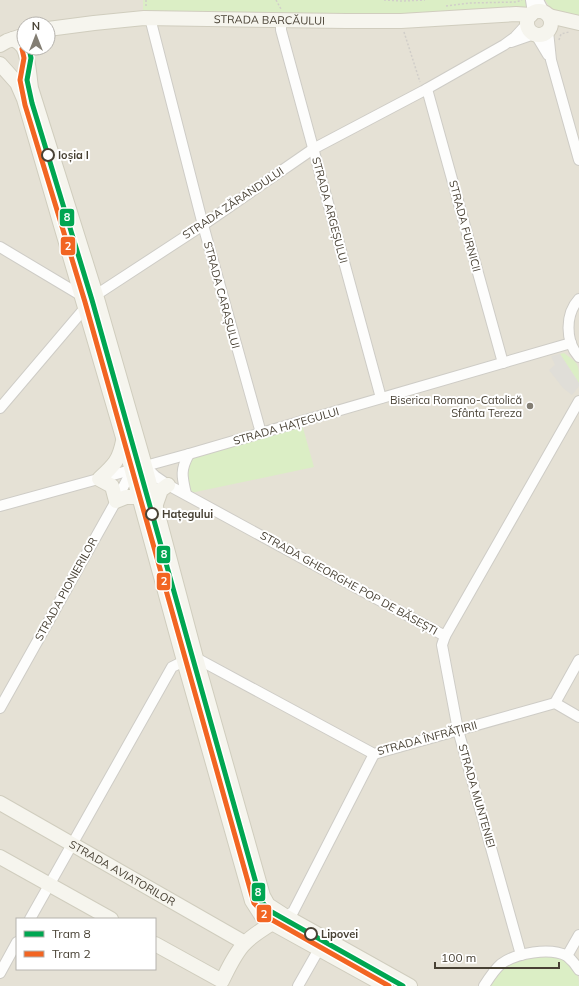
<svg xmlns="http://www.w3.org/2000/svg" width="579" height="986" viewBox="0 0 579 986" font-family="Mulish,sans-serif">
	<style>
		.residential { fill: #e5e1d5; fill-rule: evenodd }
		.green { fill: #dbeec5 }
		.parking { fill: #e0ded8 }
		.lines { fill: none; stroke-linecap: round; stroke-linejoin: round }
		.street-casing { stroke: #ceccc6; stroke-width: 12 }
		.secondary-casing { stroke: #d0cdbe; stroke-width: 16 }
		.path { stroke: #d1cec9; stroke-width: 1.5; stroke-dasharray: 2 2; stroke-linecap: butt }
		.street { stroke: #fdfdfc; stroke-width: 10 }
		.secondary { stroke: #f6f5ee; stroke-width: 14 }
		.tram-1-casing { stroke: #fff; stroke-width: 8 }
		.tram-2-casing { stroke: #fff; stroke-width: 8 }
		.tram-1 { stroke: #00a651; stroke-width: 5 }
		.tram-2 { stroke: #f26522; stroke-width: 5 }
		.stop-dot { fill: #fff; stroke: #484134; stroke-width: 2 }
		.poi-dot { fill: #837e73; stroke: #fff; stroke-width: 1.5 }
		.labels { text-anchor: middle; stroke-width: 4; stroke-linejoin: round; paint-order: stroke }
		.street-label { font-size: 11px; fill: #484134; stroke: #fff }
		.stop-label { font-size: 11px; font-weight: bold; fill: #484134; stroke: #fff; text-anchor: start }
		.poi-label { font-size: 11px; fill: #484134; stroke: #fff; text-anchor: end }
		.line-badge { stroke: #fff; stroke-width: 1.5 }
		.badge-label { font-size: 11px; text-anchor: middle; font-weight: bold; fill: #fff }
	</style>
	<rect width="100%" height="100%" fill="#f0efe8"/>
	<path class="residential" d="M 0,0 L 579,0 L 579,986 L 0,986 ZM 24,24 L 48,24 L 48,48 L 24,48 ZM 17,919 L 155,919 L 155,969 L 17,969 Z"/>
	<g class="green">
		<path d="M 143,0 L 530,0 L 530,5 L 525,11 L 414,15 L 143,14 Z"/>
		<path d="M 545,0 L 579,0 L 579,20 C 565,15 553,14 545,0 Z"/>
		<path d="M 564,353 C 579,364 579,363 579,383 L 560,354 Z"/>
		<path d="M 301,421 L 314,467 L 186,494 L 189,454 Z"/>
		<path d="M 552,956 C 571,960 579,966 579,986 L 491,986 C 508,957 521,959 552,956 Z"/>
	</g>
	<path class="parking" d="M 560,354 L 579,383 L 579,386 L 572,395 L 563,388 L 549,370 L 555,365 L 551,356 Z"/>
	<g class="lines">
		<g class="street-casing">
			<g id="street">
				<path d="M 531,0 L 533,13"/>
				<path d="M 538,0 L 544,12"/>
				<path d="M 150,18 L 203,225 L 261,433"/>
				<path d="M 281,20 L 281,30 L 381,398"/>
				<path d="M 548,31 L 551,60 L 579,160"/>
				<path d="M 536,35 L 548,55"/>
				<path d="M 511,42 L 534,34"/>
				<path d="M 427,89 L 503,363"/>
				<path d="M 0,247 L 82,296"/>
				<path d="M 579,299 C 565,314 565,341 579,357"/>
				<path d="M 0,408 L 96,295 L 203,225 L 313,149 L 423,91 L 504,45 L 515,37 L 527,24"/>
				<path d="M 146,467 L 155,476 L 168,485 L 445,636 L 579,401"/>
				<path d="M 186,494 C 182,477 180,470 189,454"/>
				<path d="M 0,506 L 189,454 L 571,343"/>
				<path d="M 445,636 L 442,645 L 458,730 L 521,955"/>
				<path d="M 555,703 L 579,660"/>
				<path d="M 0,708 L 116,501 L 132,470"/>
				<path d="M 285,916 L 293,912 L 374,754"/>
				<path d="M 30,919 L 172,667 L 184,661 L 196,658 L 374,754 L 555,703 L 579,717"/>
				<path d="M 567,956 L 579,935"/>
				<path d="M 0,973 L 17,942"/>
				<path d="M 298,986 L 319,949"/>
				<path d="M 484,986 C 489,978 494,970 501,964 C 516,953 550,947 567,956 C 572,960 576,965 579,970"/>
			</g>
		</g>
		<g class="secondary-casing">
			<g id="secondary">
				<circle cx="539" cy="23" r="12"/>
				<path d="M 549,16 L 579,23"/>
				<path id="s1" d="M 48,29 L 94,23 L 144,18 L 346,21 L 401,21 L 516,14 L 531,15"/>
				<path d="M 13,39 C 17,41 20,43 23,47 C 29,58 29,75 31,88 L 96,295 L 145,466 L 196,658 L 263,896 L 268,905 L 285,916 L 410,986"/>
				<path d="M 0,45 L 7,41 L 22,36"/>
				<path d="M 0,64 L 17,83 L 24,99 L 122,434 L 184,661 L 252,901 L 261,915 L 272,923 L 386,986"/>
				<path d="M 123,441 C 119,461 114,465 99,479 L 112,486 L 116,501 L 126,497 L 139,497"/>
				<path d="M 155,507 L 161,490 L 168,485"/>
				<path id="s2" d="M 0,803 L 245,943"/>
				<path d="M 0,857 L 111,919"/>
				<path d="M 155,944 L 222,981 C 228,969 235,953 245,943 C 255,933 268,926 279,919"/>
			</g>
		</g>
		<g class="path">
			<path d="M 146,0 L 146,7"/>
			<path d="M 276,0 L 281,9"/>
			<path d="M 384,0 L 402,1 L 425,0"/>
			<path d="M 446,6 L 469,3 L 516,2 L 522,0"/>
			<path d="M 404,32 L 420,82"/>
			<path d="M 559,40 L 561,34 L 569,32"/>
		</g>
		<use href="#street" class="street"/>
		<use href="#secondary" class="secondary"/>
		<g class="tram-1-casing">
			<path id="tram-1" d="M 29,48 L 31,58 L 27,80 L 32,103 L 92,300 L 261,901 L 270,911 L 403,986"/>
		</g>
		<g class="tram-2-casing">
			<path id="tram-2" d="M 22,49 L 24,58 L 20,80 L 25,105 L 85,302 L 254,903 L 267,917 L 389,986"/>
		</g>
		<use href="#tram-1" class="tram-1"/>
		<use href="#tram-2" class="tram-2"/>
	</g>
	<g class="stop-dot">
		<circle cx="48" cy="155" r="6"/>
		<circle cx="152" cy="514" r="6"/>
		<circle cx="311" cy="934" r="6"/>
	</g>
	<circle class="poi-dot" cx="530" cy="406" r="4"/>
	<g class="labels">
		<g class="street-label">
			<text dy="4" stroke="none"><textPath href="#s1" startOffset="222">STRADA BARCĂULUI</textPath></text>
			<text transform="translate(233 203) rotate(-34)" y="4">STRADA ZĂRANDULUI</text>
			<text transform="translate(330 210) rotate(75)" y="4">STRADA ARGEȘULUI</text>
			<text transform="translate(465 226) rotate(75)" y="4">STRADA FURNICII</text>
			<text transform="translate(222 295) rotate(75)" y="4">STRADA CARAȘULUI</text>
			<text transform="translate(286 426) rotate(-16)" y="4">STRADA HAȚEGULUI</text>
			<text transform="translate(349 583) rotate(29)" y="4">STRADA GHEORGHE POP DE BĂSEȘTI</text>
			<text transform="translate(66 589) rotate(-61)" y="4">STRADA PIONIERILOR</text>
			<text transform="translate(427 738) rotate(-15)" y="4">STRADA ÎNFRĂȚIRII</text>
			<text transform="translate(477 796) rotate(74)" y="4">STRADA MUNTENIEI</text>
			<text dy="4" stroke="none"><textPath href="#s2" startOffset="141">STRADA AVIATORILOR</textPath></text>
		</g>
		<g class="stop-label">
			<text x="58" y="159">Ioșia I</text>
			<text x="162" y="518">Hațegului</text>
			<text x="321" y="938">Lipovei</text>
		</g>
		<g class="poi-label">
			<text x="522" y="404">Biserica Romano-Catolică<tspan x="522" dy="13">Sfânta Tereza</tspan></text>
		</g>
	</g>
	<g class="line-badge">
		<rect x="59" y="208" width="16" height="19" rx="4" fill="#00a651"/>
		<rect x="60" y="236" width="16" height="20" rx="4" fill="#f26522"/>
		<rect x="156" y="545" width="15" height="19" rx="4" fill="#00a651"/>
		<rect x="156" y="572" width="15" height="19" rx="4" fill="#f26522"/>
		<rect x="251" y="882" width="15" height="20" rx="4" fill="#00a651"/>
		<rect x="256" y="904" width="16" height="19" rx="4" fill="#f26522"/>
	</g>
	<g class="badge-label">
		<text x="67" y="221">8</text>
		<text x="68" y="250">2</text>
		<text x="164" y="558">8</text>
		<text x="164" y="585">2</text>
		<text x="258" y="896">8</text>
		<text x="264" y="918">2</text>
	</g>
	<rect x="16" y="918" width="140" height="52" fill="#ffffff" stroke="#b6b3ae"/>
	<rect x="24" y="931" width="20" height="6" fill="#00a651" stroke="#b6b3ae"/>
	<text x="52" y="938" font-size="12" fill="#484134">Tram 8</text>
	<rect x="24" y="951" width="20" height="6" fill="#f26522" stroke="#b6b3ae"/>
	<text x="52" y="958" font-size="12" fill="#484134">Tram 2</text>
	<g transform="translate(36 36)"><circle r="19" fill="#ffffff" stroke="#b6b3ae"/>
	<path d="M0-3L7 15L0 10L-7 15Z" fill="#837e73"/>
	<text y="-6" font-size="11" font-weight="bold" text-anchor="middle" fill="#484134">N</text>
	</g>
	<path d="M435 962v6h124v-6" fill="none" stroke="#484134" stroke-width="2"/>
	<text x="441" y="962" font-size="12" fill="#484134" stroke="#ffffff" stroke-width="3" paint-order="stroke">100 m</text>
</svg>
